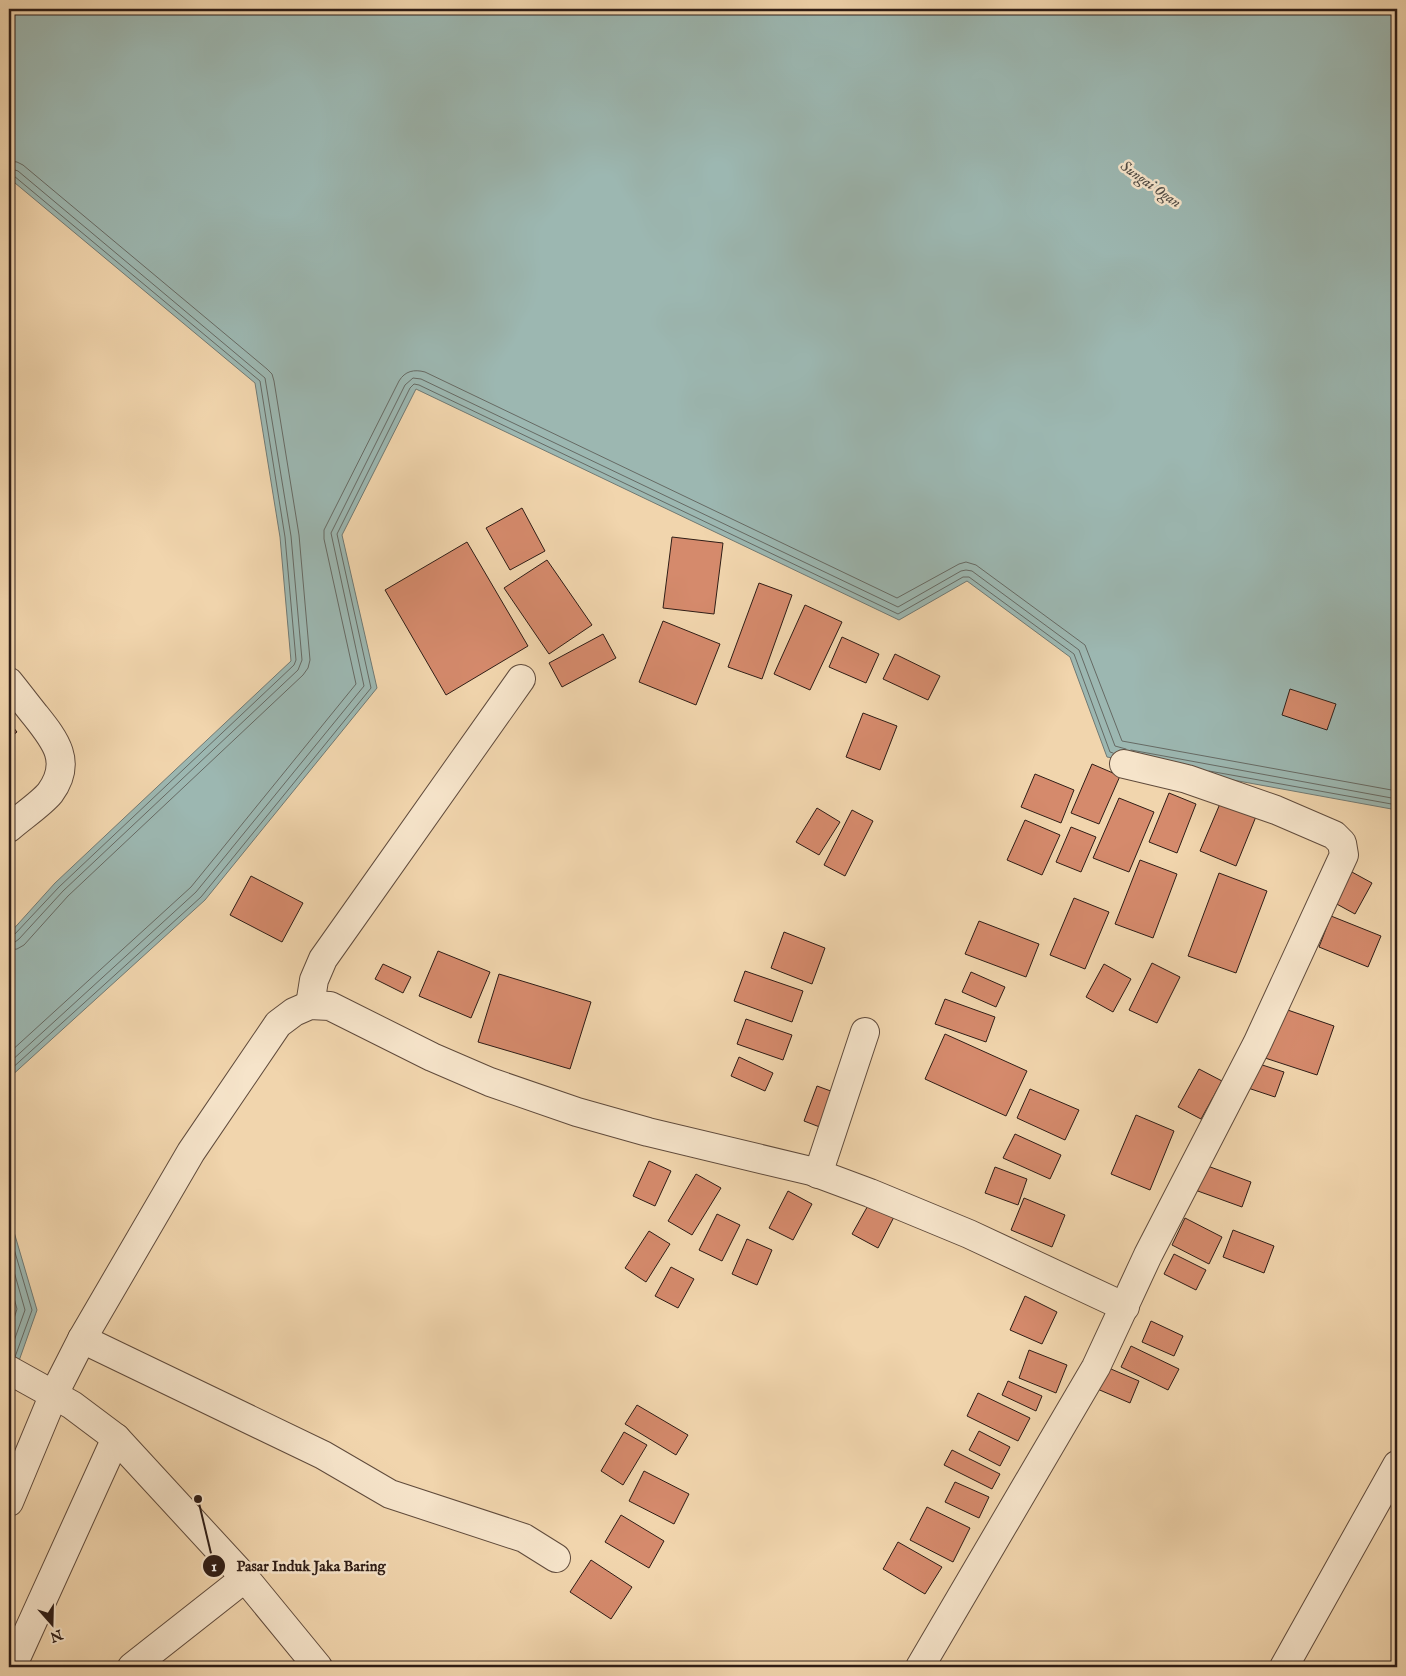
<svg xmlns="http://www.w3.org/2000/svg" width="1406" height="1676" viewBox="0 0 1406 1676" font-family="'IM FELL English',serif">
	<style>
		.water { fill: #9cb7b1; stroke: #707973 }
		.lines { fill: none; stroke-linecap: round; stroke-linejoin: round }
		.shore { stroke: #666a64; stroke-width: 1 }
		.building { fill: #d58a6c; stroke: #2f1d16 }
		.minor-casing { stroke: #604b3c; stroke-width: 30 }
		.minor { stroke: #f6e4ca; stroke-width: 28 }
		.labels { text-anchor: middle; stroke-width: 5; stroke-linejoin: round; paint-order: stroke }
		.water-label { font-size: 15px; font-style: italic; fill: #504b44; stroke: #f6e4ca }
		.leader { fill: none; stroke: #2f1d16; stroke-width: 2 }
		.callout-dot { fill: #2f1d16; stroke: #f6e4ca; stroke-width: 2 }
		.mark-label { font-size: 15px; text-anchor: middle; font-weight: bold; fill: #fff }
		.callout-label { font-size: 15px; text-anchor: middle; font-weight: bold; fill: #2f1d16; stroke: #f6e4ca; stroke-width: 5; stroke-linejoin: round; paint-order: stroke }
	</style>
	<rect width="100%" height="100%" fill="#f1d5ad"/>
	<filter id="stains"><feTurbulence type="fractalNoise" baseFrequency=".004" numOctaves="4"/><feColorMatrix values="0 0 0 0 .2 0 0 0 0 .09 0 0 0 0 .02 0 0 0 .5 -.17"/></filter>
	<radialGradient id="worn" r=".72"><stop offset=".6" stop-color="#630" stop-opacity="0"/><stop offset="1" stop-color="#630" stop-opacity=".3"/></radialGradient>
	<g class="water">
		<path d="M 9,9 L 1397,9 L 1397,810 L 1107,757 L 1070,657 L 967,581 L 899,620 L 416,389 L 342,535 L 377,688 L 205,900 L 9,1078 L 9,934 L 55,883 L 291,661 L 280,537 L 255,383 L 9,178 Z"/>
		<path d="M 9,1215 L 37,1310 L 9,1389 Z"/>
	</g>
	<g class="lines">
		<g class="shore">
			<path d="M 9,161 L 17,162 L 23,165 L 267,369 L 272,374 L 274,381 L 299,535 L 310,660 L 308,668 L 303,675 L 68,896 L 24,945 L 17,949 L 9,950"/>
			<path d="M 9,168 L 18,171 L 265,378 L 291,536 L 302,660 L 298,670 L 63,891 L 19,939 L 15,942 L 9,943"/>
			<path d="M 9,174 L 14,176 L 260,381 L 285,537 L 296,660 L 294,665 L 59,887 L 14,935 L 9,937"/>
			<path d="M 1131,750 L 1397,799"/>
			<path d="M 1209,771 L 1397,805"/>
			<path d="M 9,1053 L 191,887 L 356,684 L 324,539 L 324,530 L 399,381 C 405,371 414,369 425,372 L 897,598 L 959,564 L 966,562 L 976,565 L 1085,645 L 1122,741 L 1397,791"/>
			<path d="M 9,1063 L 196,892 L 364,686 L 331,533 L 405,385 L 413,378 L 421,379 L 898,607 L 961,571 L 966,570 L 972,571 L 1079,650 L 1115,746 L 1126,749"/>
			<path d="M 9,1071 L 201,897 L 371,688 L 337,534 L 410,388 L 414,384 L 419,385 L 898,614 L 963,577 L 969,577 L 1074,654 L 1110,752 L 1113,753"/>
			<path d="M 9,1232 L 32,1310 L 15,1357"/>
			<path d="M 9,1254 L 25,1310 L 9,1355"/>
			<path d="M 9,1280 L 17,1309 L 9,1334"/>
		</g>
	</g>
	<g class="building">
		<path d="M 522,508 L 545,551 L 510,570 L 486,528 Z"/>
		<path d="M 672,537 L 723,543 L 714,614 L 663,608 Z"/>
		<path d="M 467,542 L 528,646 L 446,695 L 385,590 Z"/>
		<path d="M 547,560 L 592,625 L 549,654 L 504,588 Z"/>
		<path d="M 759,583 L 792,595 L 762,679 L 728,667 Z"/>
		<path d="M 805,605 L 842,622 L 810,690 L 774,674 Z"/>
		<path d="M 663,621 L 720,644 L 696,705 L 639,682 Z"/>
		<path d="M 603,634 L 616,658 L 562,687 L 549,663 Z"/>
		<path d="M 842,637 L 879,654 L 866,683 L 829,667 Z"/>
		<path d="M 895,654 L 940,676 L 928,700 L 883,679 Z"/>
		<path d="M 1290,689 L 1336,704 L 1327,730 L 1282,715 Z"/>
		<path d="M 863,713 L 897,726 L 880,770 L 846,757 Z"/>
		<path d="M 9,722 L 17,732 L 9,738 Z"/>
		<path d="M 1092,764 L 1120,776 L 1099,824 L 1071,813 Z"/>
		<path d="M 1035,774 L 1074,790 L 1061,823 L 1021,807 Z"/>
		<path d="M 1169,793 L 1196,804 L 1177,853 L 1149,842 Z"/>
		<path d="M 1119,798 L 1154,812 L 1129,872 L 1093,858 Z"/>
		<path d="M 1222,799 L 1257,814 L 1236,866 L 1200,851 Z"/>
		<path d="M 817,808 L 840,822 L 819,855 L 796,842 Z"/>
		<path d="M 852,810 L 873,821 L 845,876 L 824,865 Z"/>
		<path d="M 1025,820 L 1060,835 L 1042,875 L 1007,860 Z"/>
		<path d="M 1071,827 L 1096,837 L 1081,872 L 1056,862 Z"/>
		<path d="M 1140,860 L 1177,874 L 1153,938 L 1115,924 Z"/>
		<path d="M 1350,871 L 1372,883 L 1355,914 L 1333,902 Z"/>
		<path d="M 1219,873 L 1267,891 L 1236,973 L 1188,956 Z"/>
		<path d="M 251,876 L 303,903 L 282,942 L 230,915 Z"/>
		<path d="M 1074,898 L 1109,912 L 1085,969 L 1050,955 Z"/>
		<path d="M 1331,916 L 1381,936 L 1368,967 L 1319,947 Z"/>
		<path d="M 979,921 L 1039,944 L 1026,977 L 965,954 Z"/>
		<path d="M 784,932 L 825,948 L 812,984 L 771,968 Z"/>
		<path d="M 438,951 L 490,972 L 471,1018 L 419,996 Z"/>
		<path d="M 1152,963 L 1180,977 L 1157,1023 L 1129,1010 Z"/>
		<path d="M 383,964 L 411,977 L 403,993 L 375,979 Z"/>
		<path d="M 1104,964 L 1131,979 L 1113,1012 L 1086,997 Z"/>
		<path d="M 745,971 L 803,991 L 792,1022 L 734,1001 Z"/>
		<path d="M 971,972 L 1005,987 L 996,1007 L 962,992 Z"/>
		<path d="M 499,974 L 591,1002 L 570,1069 L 478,1042 Z"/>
		<path d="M 945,999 L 995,1017 L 986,1042 L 935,1024 Z"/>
		<path d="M 1279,1007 L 1334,1026 L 1317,1075 L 1262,1057 Z"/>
		<path d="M 746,1019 L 792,1035 L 783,1060 L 737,1044 Z"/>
		<path d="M 945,1034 L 1027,1071 L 1006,1116 L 925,1079 Z"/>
		<path d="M 739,1057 L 773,1073 L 765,1091 L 731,1076 Z"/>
		<path d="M 1253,1062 L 1284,1072 L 1275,1097 L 1245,1087 Z"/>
		<path d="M 1199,1069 L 1222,1081 L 1201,1119 L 1178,1107 Z"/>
		<path d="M 817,1086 L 839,1094 L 825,1129 L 804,1121 Z"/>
		<path d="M 1030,1089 L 1079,1110 L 1065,1140 L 1017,1118 Z"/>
		<path d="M 1136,1115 L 1174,1131 L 1150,1190 L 1111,1174 Z"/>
		<path d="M 1015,1134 L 1061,1155 L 1050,1179 L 1003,1158 Z"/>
		<path d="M 649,1161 L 671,1171 L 655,1206 L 633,1196 Z"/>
		<path d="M 1205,1165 L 1251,1182 L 1242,1207 L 1195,1190 Z"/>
		<path d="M 995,1167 L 1027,1179 L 1018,1205 L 985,1193 Z"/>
		<path d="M 696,1174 L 721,1188 L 692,1235 L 668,1221 Z"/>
		<path d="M 788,1191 L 812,1204 L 793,1240 L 769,1228 Z"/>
		<path d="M 1024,1198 L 1065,1215 L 1052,1247 L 1011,1230 Z"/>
		<path d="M 870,1202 L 895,1215 L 878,1248 L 852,1234 Z"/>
		<path d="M 717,1214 L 740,1225 L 722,1261 L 699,1250 Z"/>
		<path d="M 1185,1218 L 1222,1237 L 1209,1264 L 1172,1245 Z"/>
		<path d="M 1233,1230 L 1274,1246 L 1264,1273 L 1223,1257 Z"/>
		<path d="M 649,1231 L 670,1244 L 646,1282 L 625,1268 Z"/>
		<path d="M 747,1239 L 772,1250 L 757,1285 L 732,1274 Z"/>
		<path d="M 1174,1254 L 1206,1270 L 1196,1290 L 1164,1274 Z"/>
		<path d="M 671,1267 L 694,1279 L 678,1308 L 655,1296 Z"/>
		<path d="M 1025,1296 L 1057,1312 L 1042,1344 L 1010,1330 Z"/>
		<path d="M 1151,1321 L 1183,1336 L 1174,1356 L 1142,1342 Z"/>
		<path d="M 1131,1346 L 1179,1369 L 1168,1390 L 1121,1367 Z"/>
		<path d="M 1029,1350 L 1067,1365 L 1056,1393 L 1019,1378 Z"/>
		<path d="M 1104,1366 L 1139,1381 L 1130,1403 L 1095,1388 Z"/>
		<path d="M 1008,1381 L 1042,1396 L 1036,1411 L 1002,1395 Z"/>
		<path d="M 978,1393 L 1030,1418 L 1018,1441 L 967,1416 Z"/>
		<path d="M 637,1405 L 688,1435 L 676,1455 L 625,1424 Z"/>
		<path d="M 979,1431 L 1010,1447 L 1000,1466 L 969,1450 Z"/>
		<path d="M 624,1432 L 647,1445 L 623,1485 L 601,1471 Z"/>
		<path d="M 952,1450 L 1000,1474 L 992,1489 L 944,1465 Z"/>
		<path d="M 644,1471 L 689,1494 L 674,1524 L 629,1501 Z"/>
		<path d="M 955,1482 L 989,1497 L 979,1518 L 945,1502 Z"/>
		<path d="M 927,1507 L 970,1528 L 953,1562 L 910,1540 Z"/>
		<path d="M 621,1515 L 664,1541 L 649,1568 L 605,1542 Z"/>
		<path d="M 898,1542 L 942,1567 L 925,1594 L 883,1569 Z"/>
		<path d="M 591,1560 L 632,1587 L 611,1619 L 570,1592 Z"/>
	</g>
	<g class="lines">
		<g class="minor-casing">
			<g id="minor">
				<path d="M 9,682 C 18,693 26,704 35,715 C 55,740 73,762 50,793 C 41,804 20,818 9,828"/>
				<path d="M 310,1005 L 314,980 L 323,959 L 521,679"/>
				<path d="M 818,1174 L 865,1032"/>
				<path d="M 82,1339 L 323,1455 L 390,1494 L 524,1538 L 556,1558"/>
				<path d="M 9,1370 L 72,1405 L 116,1438 L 245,1578 L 318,1667"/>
				<path d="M 9,1502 L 54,1394 L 82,1339 L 191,1152 L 278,1024 L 294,1012 L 310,1005 L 330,1006 L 432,1057 L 490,1082 L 577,1112 L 648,1132 L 811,1171 L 870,1193 L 969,1234 L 1125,1307"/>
				<path d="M 12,1667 L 116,1438"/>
				<path d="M 132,1667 L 245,1578"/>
				<path d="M 920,1667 L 1096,1367 L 1148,1255 L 1257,1044 L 1344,855 L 1342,843 L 1334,835 L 1276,810 L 1187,779 L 1124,764"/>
				<path d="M 1284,1667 L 1397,1465"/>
			</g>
		</g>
		<use href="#minor" class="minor"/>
	</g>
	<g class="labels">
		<g class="water-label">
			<text transform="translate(1151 184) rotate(35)" y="5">Sungai Ogan</text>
		</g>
	</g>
	<path class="leader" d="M198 1499L214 1566"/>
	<g class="callout-dot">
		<circle cx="198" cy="1499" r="5"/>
		<circle cx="214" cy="1566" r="12"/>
	</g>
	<g class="mark-label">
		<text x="214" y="1571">1</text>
	</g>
	<g class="callout-label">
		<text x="311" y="1571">Pasar Induk Jaka Baring</text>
	</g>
	<rect width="1406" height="1676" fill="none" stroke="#f1d5ad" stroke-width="30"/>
	<rect x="10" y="10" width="1386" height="1656" fill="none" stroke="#2f1d16" stroke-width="2.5"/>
	<rect x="15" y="15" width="1376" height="1646" fill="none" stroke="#2f1d16"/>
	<g transform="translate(52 1624) rotate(160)" stroke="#f6e4ca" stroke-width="4" paint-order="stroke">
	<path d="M0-4L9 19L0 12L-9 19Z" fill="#2f1d16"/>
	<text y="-8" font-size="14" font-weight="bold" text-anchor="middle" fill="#2f1d16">N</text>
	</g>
	<rect width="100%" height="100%" filter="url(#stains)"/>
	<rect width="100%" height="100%" fill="url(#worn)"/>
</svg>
